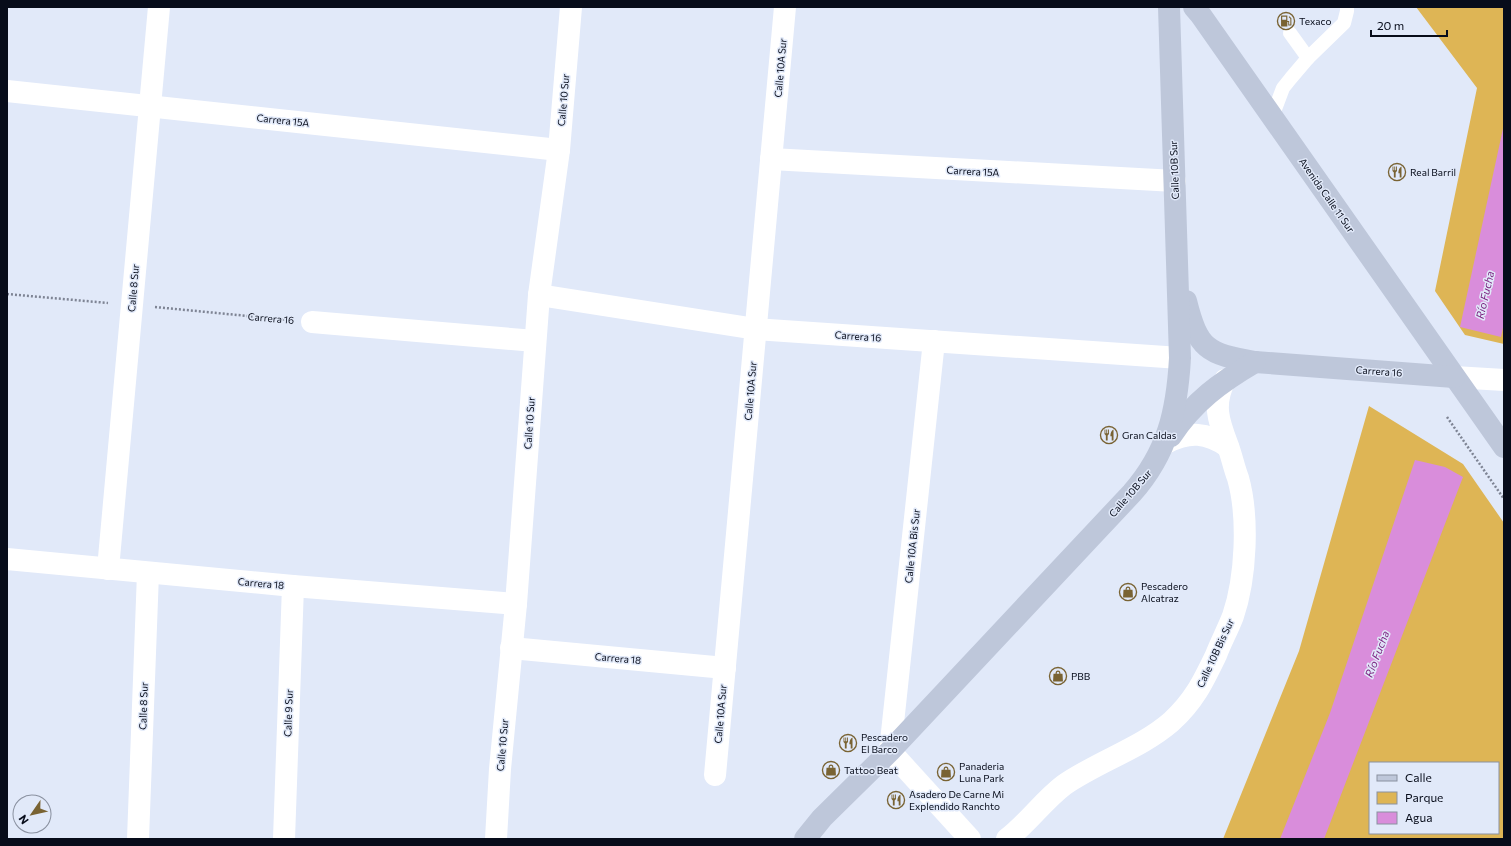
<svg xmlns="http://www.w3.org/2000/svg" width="1511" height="846" viewBox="0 0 1511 846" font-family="Commissioner,sans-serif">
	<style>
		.green { fill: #deb555; fill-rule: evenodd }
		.water { fill: #d98ddb }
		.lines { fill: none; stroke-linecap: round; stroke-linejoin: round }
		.path { stroke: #7e8494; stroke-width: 2.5; stroke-dasharray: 2 2; stroke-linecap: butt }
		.lane { stroke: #fff; stroke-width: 14 }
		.street { stroke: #fff; stroke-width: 22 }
		.secondary { stroke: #bec7da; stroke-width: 22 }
		.labels { text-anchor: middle; stroke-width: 3; stroke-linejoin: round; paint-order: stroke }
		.poi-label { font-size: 10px; fill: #070c1a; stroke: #e1e9f9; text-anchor: start }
		.street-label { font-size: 10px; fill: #070c1a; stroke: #e1e9f9 }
		.water-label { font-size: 11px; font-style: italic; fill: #771b7c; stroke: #e1e9f9 }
	</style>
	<rect width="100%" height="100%" fill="#e1e9f9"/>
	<g class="green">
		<path d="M 1416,7 L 1504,7 L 1504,344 L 1465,335 L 1435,291 L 1477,88 Z"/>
		<path d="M 1369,406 L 1463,464 L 1504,523 L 1504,839 L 1223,839 L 1299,651 ZM 1370,763 L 1498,763 L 1498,833 L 1370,833 Z"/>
	</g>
	<g class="water">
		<path d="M 1504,124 L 1504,323 L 1501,337 L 1460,327 Z"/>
		<path d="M 1415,460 L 1445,467 L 1463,477 L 1324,839 L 1280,839 L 1330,713 Z"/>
	</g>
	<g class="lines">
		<g class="path">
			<path d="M 7,294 L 108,303"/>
			<path d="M 155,307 L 289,320"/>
			<path d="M 1447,417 L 1504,499"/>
		</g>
		<g class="lane">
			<path d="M 1290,33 L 1308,58"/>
			<path d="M 1272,117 L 1283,88 L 1291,78 L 1308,58 L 1344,23 L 1347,11 L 1347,7"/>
		</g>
		<g class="street">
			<path d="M 7,91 L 559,150"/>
			<path d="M 771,159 L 1175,181"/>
			<path d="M 539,295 L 756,329 L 1180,358"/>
			<path d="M 312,322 L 535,341"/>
			<path d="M 934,341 L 890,751 L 970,839"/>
			<path d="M 1454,377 L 1504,380"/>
			<path d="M 1166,443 C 1189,431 1207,432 1228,447"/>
			<path d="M 7,559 L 293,586 L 516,604"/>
			<path d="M 108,569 L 159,7"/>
			<path d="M 511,648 L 725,668"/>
			<path d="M 715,775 L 785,7"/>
			<path d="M 138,839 L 148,573"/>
			<path d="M 284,839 L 293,586"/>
			<path d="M 496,839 L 500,769 L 516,604 L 539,295 L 559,150 L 571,7"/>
			<path d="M 1007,839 C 1028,823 1043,801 1064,785 C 1097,762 1141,748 1171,722 C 1194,701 1203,682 1216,655 C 1221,642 1228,629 1233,616 C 1246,578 1249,517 1238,478 C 1234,468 1232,457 1228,446 C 1219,422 1212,405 1225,380"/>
		</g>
		<g class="secondary">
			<path d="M 1194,7 L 1200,14 L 1504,447"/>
			<path d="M 1186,301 C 1198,349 1207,354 1255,362 L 1454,377"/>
			<path d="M 1171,436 C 1193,402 1221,382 1255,362"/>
			<path d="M 805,839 L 822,818 L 890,751 L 1132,493 C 1168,452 1177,411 1180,358 L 1169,7"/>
		</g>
	</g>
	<defs>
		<g id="fuel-ring" transform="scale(0.9)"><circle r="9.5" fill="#e1e9f9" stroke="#796333" stroke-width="1.5"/><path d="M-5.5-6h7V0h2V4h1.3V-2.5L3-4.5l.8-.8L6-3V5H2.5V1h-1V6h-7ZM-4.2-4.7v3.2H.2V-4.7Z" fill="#796333"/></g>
		<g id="restaurant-ring" transform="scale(0.9)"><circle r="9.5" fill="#e1e9f9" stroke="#796333" stroke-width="1.5"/><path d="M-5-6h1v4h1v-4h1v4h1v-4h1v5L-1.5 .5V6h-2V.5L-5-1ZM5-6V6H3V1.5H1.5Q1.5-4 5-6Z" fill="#796333"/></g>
		<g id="shop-ring" transform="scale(0.9)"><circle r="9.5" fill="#e1e9f9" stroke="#796333" stroke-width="1.5"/><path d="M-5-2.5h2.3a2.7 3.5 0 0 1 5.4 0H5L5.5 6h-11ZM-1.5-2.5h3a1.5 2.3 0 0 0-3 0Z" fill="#796333"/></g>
	</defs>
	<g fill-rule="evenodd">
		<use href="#fuel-ring" x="1286" y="21"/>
		<use href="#restaurant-ring" x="1397" y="172"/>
		<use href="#restaurant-ring" x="1109" y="435"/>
		<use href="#shop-ring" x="1128" y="592"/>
		<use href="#shop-ring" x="1058" y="676"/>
		<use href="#restaurant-ring" x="848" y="743"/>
		<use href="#shop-ring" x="831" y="770"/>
		<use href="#shop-ring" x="946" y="772"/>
		<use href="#restaurant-ring" x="896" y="800"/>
	</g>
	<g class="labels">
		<g class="poi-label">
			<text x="1299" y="25">Texaco</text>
			<text x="1410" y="176">Real Barril</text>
			<text x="1122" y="439">Gran Caldas</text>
			<text x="1141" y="590">Pescadero<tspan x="1141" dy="12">Alcatraz</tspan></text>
			<text x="1071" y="680">PBB</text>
			<text x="861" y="741">Pescadero<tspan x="861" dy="12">El Barco</tspan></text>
			<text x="959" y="770">Panaderia<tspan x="959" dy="12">Luna Park</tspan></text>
			<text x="844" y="774">Tattoo Beat</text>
			<text x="909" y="798">Asadero De Carne Mi<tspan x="909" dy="12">Explendido Ranchto</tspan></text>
		</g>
		<g class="street-label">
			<text transform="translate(780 68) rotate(-85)" y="4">Calle 10A Sur</text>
			<text transform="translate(563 100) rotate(-85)" y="4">Calle 10 Sur</text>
			<text transform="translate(283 120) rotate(6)" y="4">Carrera 15A</text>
			<text transform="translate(1174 170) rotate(-92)" y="4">Calle 10B Sur</text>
			<text transform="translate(973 171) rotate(3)" y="4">Carrera 15A</text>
			<text transform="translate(1327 195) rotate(55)" y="4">Avenida Calle 11 Sur</text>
			<text transform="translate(133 288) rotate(-85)" y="4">Calle 8 Sur</text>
			<text transform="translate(271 318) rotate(5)" y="4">Carrera 16</text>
			<text transform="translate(858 336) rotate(4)" y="4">Carrera 16</text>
			<text transform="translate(1379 371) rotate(4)" y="4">Carrera 16</text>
			<text transform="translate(750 391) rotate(-85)" y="4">Calle 10A Sur</text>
			<text transform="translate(529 423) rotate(-86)" y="4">Calle 10 Sur</text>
			<text transform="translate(1130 493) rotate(-49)" y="4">Calle 10B Sur</text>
			<text transform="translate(912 546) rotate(-84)" y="4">Calle 10A Bis Sur</text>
			<text transform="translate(261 583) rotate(5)" y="4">Carrera 18</text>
			<text transform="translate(1215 653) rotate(-65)" y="4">Calle 10B Bis Sur</text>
			<text transform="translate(618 658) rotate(5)" y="4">Carrera 18</text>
			<text transform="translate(143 706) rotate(-88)" y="4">Calle 8 Sur</text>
			<text transform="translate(288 713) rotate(-88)" y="4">Calle 9 Sur</text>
			<text transform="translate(720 714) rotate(-85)" y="4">Calle 10A Sur</text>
			<text transform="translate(502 745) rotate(-85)" y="4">Calle 10 Sur</text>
		</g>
		<g class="water-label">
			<text transform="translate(1485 295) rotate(-77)" y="4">Río Fucha</text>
			<text transform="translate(1377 654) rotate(-69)" y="4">Río Fucha</text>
		</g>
	</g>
	<rect width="1511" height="846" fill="none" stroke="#070c1a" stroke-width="16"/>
	<rect x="1369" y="762" width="130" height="72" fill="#e1e9f9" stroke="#8a91a0"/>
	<rect x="1377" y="775" width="20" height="6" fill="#bec7da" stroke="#8a91a0"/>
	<text x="1405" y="782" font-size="12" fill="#070c1a">Calle</text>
	<rect x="1377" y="792" width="20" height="12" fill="#deb555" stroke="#8a91a0"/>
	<text x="1405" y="802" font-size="12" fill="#070c1a">Parque</text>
	<rect x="1377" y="812" width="20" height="12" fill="#d98ddb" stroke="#8a91a0"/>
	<text x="1405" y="822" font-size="12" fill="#070c1a">Agua</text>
	<g transform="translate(32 814) rotate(236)"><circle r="19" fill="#e1e9f9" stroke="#8a91a0"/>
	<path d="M0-3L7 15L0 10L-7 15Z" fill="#796333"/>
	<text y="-6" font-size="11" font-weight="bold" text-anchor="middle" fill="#070c1a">N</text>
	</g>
	<path d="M1371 30v6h76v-6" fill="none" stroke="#070c1a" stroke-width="2"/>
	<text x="1377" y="30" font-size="12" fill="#070c1a" stroke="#e1e9f9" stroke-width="3" paint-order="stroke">20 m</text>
</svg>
